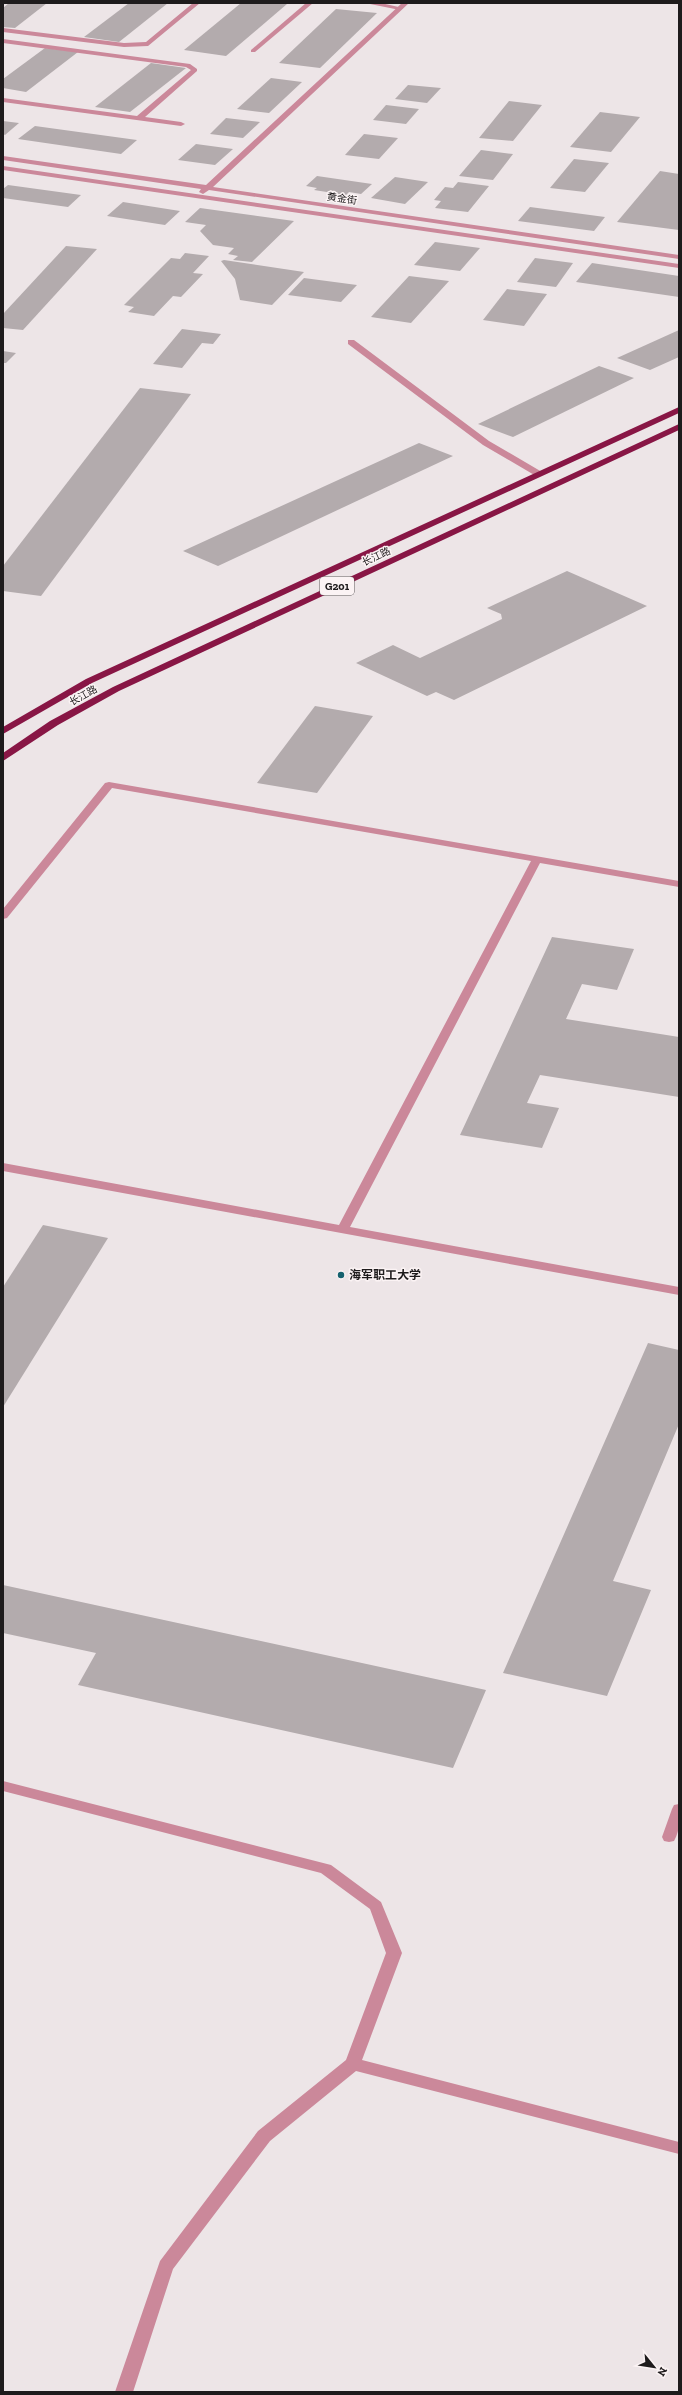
<svg xmlns="http://www.w3.org/2000/svg" width="682" height="2395" viewBox="0 0 682 2395" font-family="'Zilla Slab','Noto Sans SC',serif">
	<style>
		.building { fill: #b3abad }
		.lines { fill: none; stroke-linecap: round; stroke-linejoin: round }
		.lane { fill: #cb889a; fill-rule: evenodd }
		.street { fill: #cb889a; fill-rule: evenodd }
		.highway { fill: #881645; fill-rule: evenodd }
		.poi-dot { fill: #16616e; stroke: #fbf3f4; stroke-width: 1.5 }
		.labels { text-anchor: middle; stroke-width: 3; stroke-linejoin: round; paint-order: stroke }
		.far-street-label { font-size: 10px; fill: #1e1b1c; stroke: #fbf3f4 }
		.shield { fill: #fbf3f4; stroke: #605c5d; stroke-width: 1 }
		.shield-label { font-size: 11px; font-weight: bold; fill: #1e1b1c }
		.poi-label { font-size: 12px; font-weight: bold; fill: #1e1b1c; stroke: #fbf3f4; text-anchor: start }
	</style>
	<rect width="100%" height="100%" fill="#ede5e7"/>
	<g class="building">
		<path d="M 9,3 L 47,3 L 15,28 L 3,27 L 3,8 Z"/>
		<path d="M 129,3 L 168,3 L 119,42 L 84,37 Z"/>
		<path d="M 241,3 L 287,4 L 226,56 L 184,50 Z"/>
		<path d="M 336,9 L 377,13 L 320,68 L 279,63 Z"/>
		<path d="M 45,48 L 78,52 L 26,92 L 3,88 L 3,79 Z"/>
		<path d="M 151,63 L 186,68 L 130,112 L 95,107 Z"/>
		<path d="M 271,78 L 302,82 L 269,113 L 237,109 Z"/>
		<path d="M 408,85 L 441,88 L 427,103 L 395,99 Z"/>
		<path d="M 509,101 L 542,105 L 513,141 L 479,138 Z"/>
		<path d="M 386,105 L 419,109 L 406,124 L 373,120 Z"/>
		<path d="M 600,112 L 640,117 L 611,152 L 570,147 Z"/>
		<path d="M 226,118 L 260,122 L 243,138 L 210,134 Z"/>
		<path d="M 3,121 L 19,123 L 5,135 L 3,134 Z"/>
		<path d="M 35,126 L 137,140 L 121,154 L 18,139 Z"/>
		<path d="M 364,134 L 398,138 L 379,159 L 345,155 Z"/>
		<path d="M 196,144 L 233,149 L 215,165 L 178,160 Z"/>
		<path d="M 481,150 L 513,154 L 493,180 L 459,176 Z"/>
		<path d="M 574,159 L 609,163 L 585,192 L 550,188 Z"/>
		<path d="M 660,171 L 679,174 L 679,230 L 617,222 Z"/>
		<path d="M 317,176 L 372,184 L 361,194 L 349,192 L 346,195 L 314,190 L 317,188 L 306,186 Z"/>
		<path d="M 395,177 L 428,182 L 405,204 L 371,198 Z"/>
		<path d="M 458,182 L 489,186 L 468,212 L 435,208 L 441,201 L 434,200 L 445,187 L 453,188 Z"/>
		<path d="M 8,185 L 81,195 L 68,207 L 3,198 L 3,189 Z"/>
		<path d="M 123,202 L 180,211 L 165,225 L 107,216 Z"/>
		<path d="M 530,207 L 605,217 L 594,231 L 518,221 Z"/>
		<path d="M 200,208 L 294,221 L 252,262 L 233,260 L 238,256 L 228,254 L 234,248 L 213,245 L 200,231 L 206,225 L 185,222 Z"/>
		<path d="M 435,242 L 480,248 L 460,271 L 414,265 Z"/>
		<path d="M 66,246 L 97,249 L 23,330 L 3,328 L 3,314 Z"/>
		<path d="M 185,253 L 209,256 L 193,273 L 203,274 L 181,297 L 173,296 L 154,316 L 128,312 L 134,307 L 124,305 L 171,258 L 180,259 Z"/>
		<path d="M 535,258 L 573,263 L 556,287 L 517,282 Z"/>
		<path d="M 224,260 L 304,272 L 272,305 L 240,300 L 235,279 L 221,261 Z"/>
		<path d="M 592,263 L 679,276 L 679,297 L 576,282 Z"/>
		<path d="M 409,276 L 449,281 L 411,323 L 371,317 Z"/>
		<path d="M 304,278 L 357,285 L 341,302 L 288,295 Z"/>
		<path d="M 507,289 L 547,294 L 524,326 L 483,320 Z"/>
		<path d="M 182,329 L 221,334 L 213,344 L 202,343 L 182,368 L 153,364 Z"/>
		<path d="M 679,330 L 679,357 L 650,370 L 617,358 Z"/>
		<path d="M 3,351 L 16,353 L 6,363 L 3,363 Z"/>
		<path d="M 599,366 L 634,378 L 513,437 L 478,424 Z"/>
		<path d="M 140,388 L 191,394 L 41,596 L 3,591 L 3,566 Z"/>
		<path d="M 419,443 L 453,456 L 218,566 L 183,551 Z"/>
		<path d="M 567,571 L 647,606 L 454,700 L 436,692 L 427,696 L 356,663 L 393,645 L 420,658 L 502,619 L 501,614 L 487,608 Z"/>
		<path d="M 315,706 L 373,716 L 317,793 L 257,783 Z"/>
		<path d="M 552,937 L 634,949 L 617,990 L 582,984 L 566,1019 L 679,1037 L 679,1097 L 540,1075 L 527,1103 L 559,1108 L 542,1148 L 460,1135 Z"/>
		<path d="M 43,1225 L 108,1238 L 3,1407 L 3,1287 Z"/>
		<path d="M 648,1343 L 679,1350 L 679,1424 L 613,1581 L 651,1590 L 607,1696 L 503,1673 Z"/>
		<path d="M 3,1585 L 486,1690 L 453,1768 L 78,1685 L 96,1653 L 3,1633 Z"/>
	</g>
	<g class="lines">
		<g class="lane">
			<path d="M 193,3 L 200,3 L 148,46 L 124,47 L 3,32 L 3,28 L 124,43 L 146,42 Z"/>
			<path d="M 306,3 L 313,3 L 255,52 L 251,52 L 251,50 Z"/>
			<path d="M 365,3 L 381,3 L 403,8 L 400,10 Z"/>
			<path d="M 3,39 L 190,64 L 197,69 L 197,71 L 145,117 L 181,122 L 185,124 L 181,126 L 3,102 L 3,98 L 137,116 L 191,70 L 186,67 L 3,43 Z"/>
			<path d="M 348,340 L 354,340 L 489,441 L 542,472 L 542,476 L 536,476 L 483,445 L 348,344 Z"/>
			<path d="M 109,782 L 679,881 L 679,887 L 540,863 L 350,1227 L 679,1287 L 679,1295 L 3,1171 L 3,1163 L 339,1225 L 531,861 L 112,788 L 7,918 L 3,919 L 3,909 L 105,783 Z"/>
			<path d="M 679,1804 C 679,1817 681,1829 674,1841 L 669,1842 L 664,1841 L 662,1837 L 672,1809 L 674,1805 Z"/>
		</g>
		<g class="street">
			<path d="M 402,3 L 409,3 L 213,187 L 679,255 L 679,259 L 209,190 L 203,194 L 199,192 L 201,189 L 3,160 L 3,156 L 206,185 Z"/>
			<path d="M 3,166 L 679,264 L 679,268 L 3,170 Z"/>
			<path d="M 3,1781 L 331,1865 L 381,1902 L 402,1953 L 362,2060 L 679,2142 L 679,2154 L 356,2071 L 270,2141 L 173,2269 L 133,2392 L 115,2392 L 160,2261 L 258,2131 L 346,2060 L 386,1953 L 370,1909 L 321,1873 L 3,1791 Z"/>
		</g>
		<g class="highway">
			<path d="M 679,407 L 679,413 L 92,683 L 3,734 L 3,727 L 86,679 Z"/>
			<path d="M 679,424 L 679,430 L 119,691 L 58,725 L 3,761 L 3,753 L 50,721 L 113,687 Z"/>
		</g>
	</g>
	<circle class="poi-dot" cx="341" cy="1275" r="4"/>
	<g class="labels">
		<g class="far-street-label">
			<text transform="translate(342 198) rotate(8)" y="4">黄金街</text>
			<text transform="translate(376 556) rotate(-25)" y="4">长江路</text>
			<text transform="translate(83 695) rotate(-29)" y="4">长江路</text>
		</g>
		<rect class="shield" x="320" y="577" width="34" height="18" rx="3"/>
		<g class="shield-label">
			<text x="337" y="590">G201</text>
		</g>
		<g class="poi-label">
			<text x="349" y="1279">海军职工大学</text>
		</g>
	</g>
	<rect width="682" height="2395" fill="none" stroke="#1e1b1c" stroke-width="8"/>
	<g transform="translate(654 2367) rotate(120)" stroke="#fbf3f4" stroke-width="3" paint-order="stroke">
	<path d="M0-3L7 15L0 10L-7 15Z" fill="#1e1b1c"/>
	<text y="-6" font-size="11" font-weight="bold" text-anchor="middle" fill="#1e1b1c">N</text>
	</g>
</svg>
